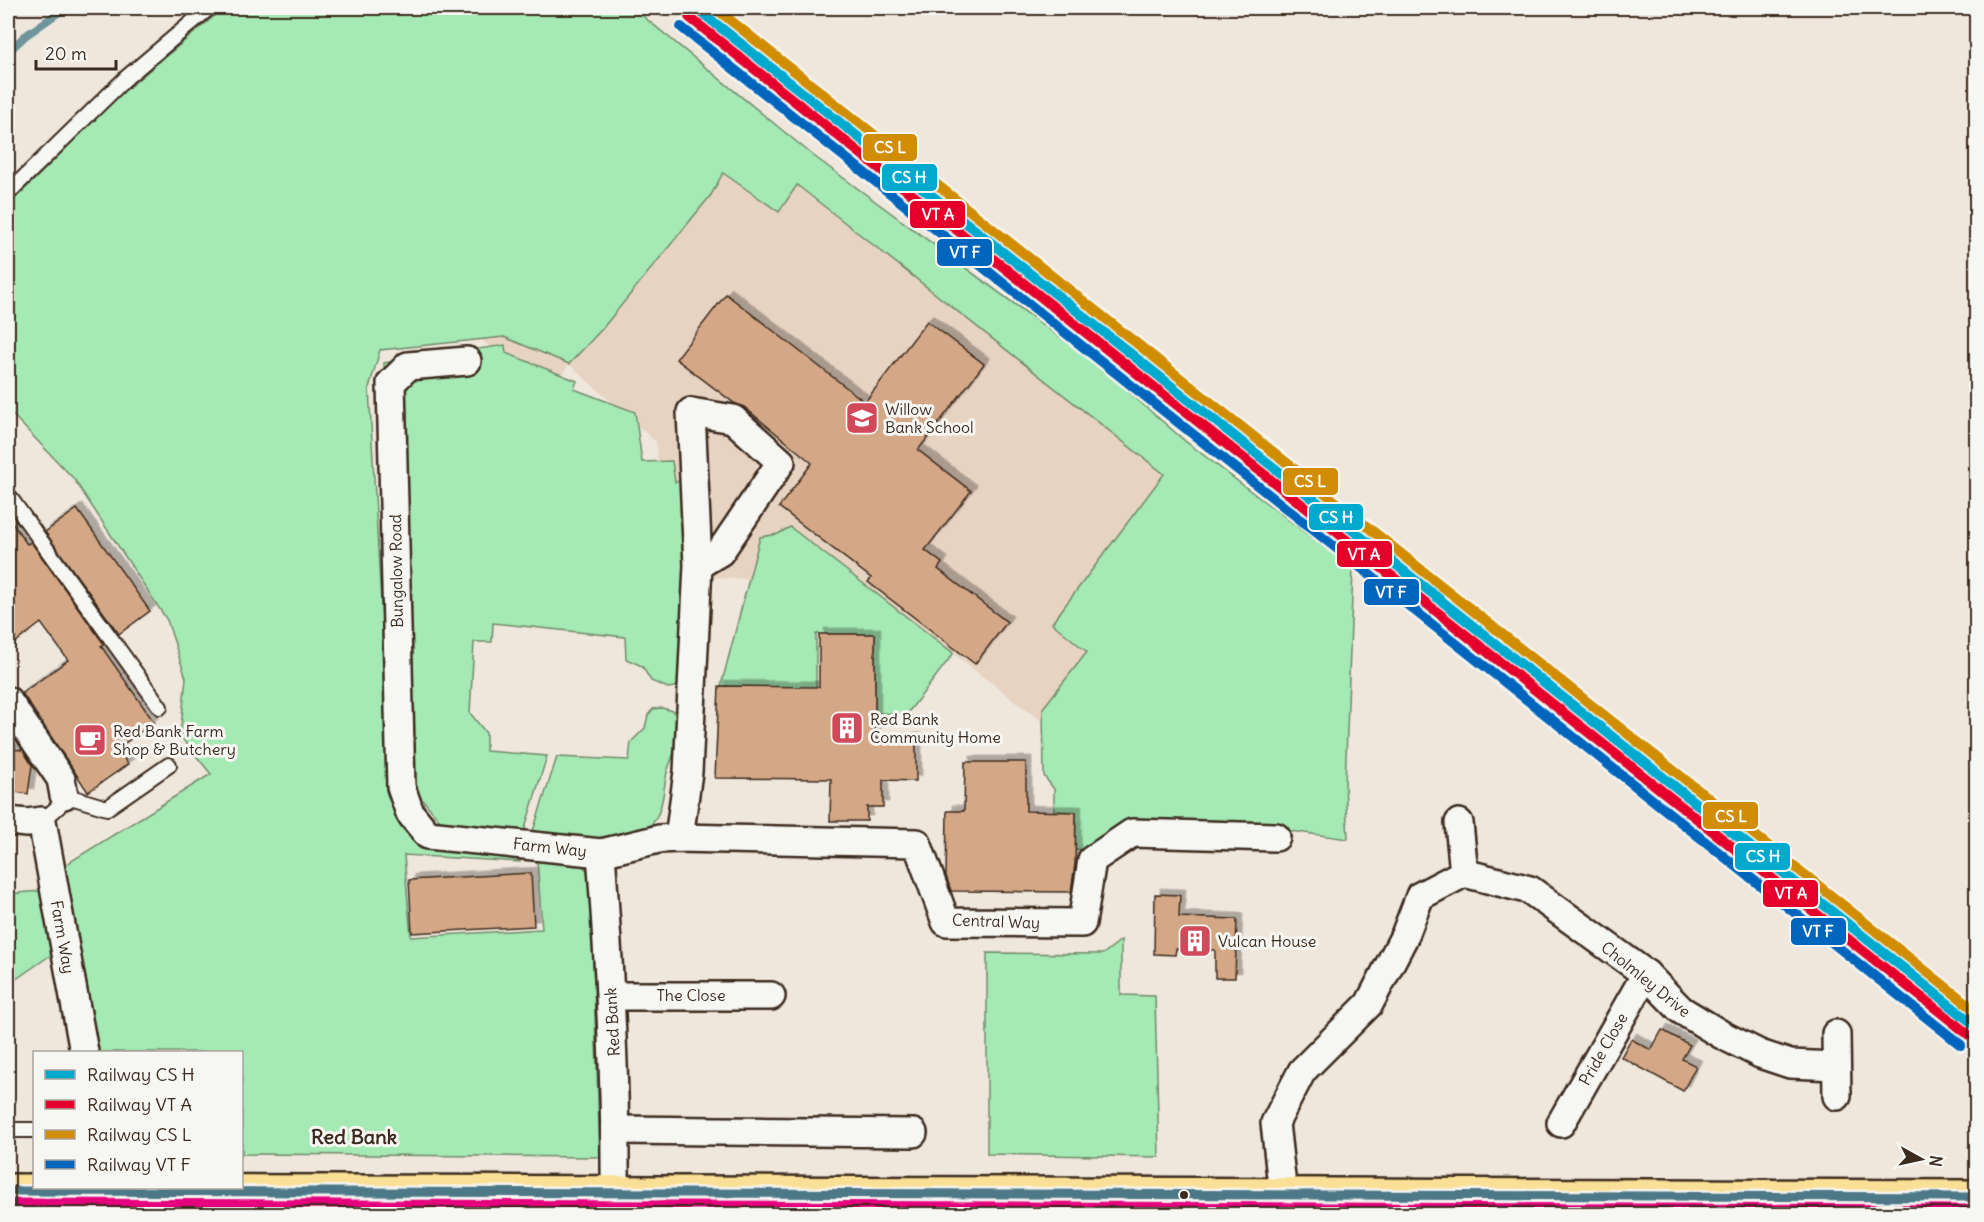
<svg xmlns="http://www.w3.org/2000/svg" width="1984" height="1222" viewBox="0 0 1984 1222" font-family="Delius,sans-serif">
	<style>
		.built { fill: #e7d3c2 }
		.green { fill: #a5e9b4; stroke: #708a69; stroke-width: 1.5 }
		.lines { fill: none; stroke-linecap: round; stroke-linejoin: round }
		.stream { stroke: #6e959c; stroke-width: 8 }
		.building { fill: #d4a886; stroke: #3b2a1e; stroke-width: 1.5; filter: url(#shadow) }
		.service-casing { stroke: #3b2a1e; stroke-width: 18 }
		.minor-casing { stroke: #3b2a1e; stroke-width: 32 }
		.primary-casing { stroke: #3b2a1e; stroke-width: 38 }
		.service { stroke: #f6f6f2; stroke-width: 14 }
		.minor { stroke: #f6f6f2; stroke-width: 27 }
		.primary { stroke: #fadf96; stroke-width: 33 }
		.bus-1-casing { stroke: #f6f6f2; stroke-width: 14 }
		.bus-2-casing { stroke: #f6f6f2; stroke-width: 14 }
		.bus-1 { stroke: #4e7888; stroke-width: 9 }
		.bus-2 { stroke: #e5007d; stroke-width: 9 }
		.rail-1-casing { stroke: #f6f6f2; stroke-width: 15 }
		.rail-2-casing { stroke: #f6f6f2; stroke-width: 15 }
		.rail-3-casing { stroke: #f6f6f2; stroke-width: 15 }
		.rail-4-casing { stroke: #f6f6f2; stroke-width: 15 }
		.rail-1 { stroke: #00a9ce; stroke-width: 10 }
		.rail-2 { stroke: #e4002b; stroke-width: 10 }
		.rail-3 { stroke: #d18d06; stroke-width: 10 }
		.rail-4 { stroke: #0065bd; stroke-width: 10 }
		.bus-dot { fill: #3b2a1e; stroke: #f6f6f2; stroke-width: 2 }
		.labels { text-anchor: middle; stroke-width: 6; stroke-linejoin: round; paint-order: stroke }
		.poi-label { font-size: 16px; fill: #3b2a1e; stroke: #f6f6f2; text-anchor: start }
		.street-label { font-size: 16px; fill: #3b2a1e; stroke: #f6f6f2 }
		.quarter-label { font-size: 20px; font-weight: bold; fill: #3b2a1e; stroke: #f6f6f2 }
		.line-badge { stroke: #f6f6f2; stroke-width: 2 }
		.badge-label { font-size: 16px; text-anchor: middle; font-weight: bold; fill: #fff }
	</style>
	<defs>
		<filter id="shadow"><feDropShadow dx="5.5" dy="-5.5" stdDeviation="0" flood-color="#0004"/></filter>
	</defs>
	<rect width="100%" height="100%" fill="#efe6dc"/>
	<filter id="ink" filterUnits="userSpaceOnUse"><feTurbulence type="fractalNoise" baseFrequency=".0167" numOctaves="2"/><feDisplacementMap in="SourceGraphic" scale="12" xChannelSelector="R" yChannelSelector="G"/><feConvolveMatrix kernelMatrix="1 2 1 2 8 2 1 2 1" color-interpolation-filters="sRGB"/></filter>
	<g filter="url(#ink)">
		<path class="built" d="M 192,106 L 757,155 L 1340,612 L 1113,771 L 1032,714 L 883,600 L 778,534 L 760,537 L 749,579 L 670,576 L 656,442 L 569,364 L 549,395 Z"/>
		<g class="green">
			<path d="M 224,8 L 633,8 L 815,157 L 1100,367 L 1185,441 L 1353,569 L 1345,785 L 1348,839 L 1283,830 L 1123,830 L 1122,853 L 1075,849 L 1076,812 L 1054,811 L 1054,789 L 1044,776 L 1043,708 L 1087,652 L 1052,623 L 1164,474 L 797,185 L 779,212 L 723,173 L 711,195 L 602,329 L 569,364 L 504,337 L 380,350 L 369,388 L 392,800 L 410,836 L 520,852 L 520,862 L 404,855 L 411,937 L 542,929 L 537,859 L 582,865 L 590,874 L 600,1157 L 242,1154 L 242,1052 L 99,1052 L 65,865 L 211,774 L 180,736 L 186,678 L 167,620 L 74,479 L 8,410 L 8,206 L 116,98 Z"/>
			<path d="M 505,345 L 506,353 L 577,381 L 574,389 L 635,412 L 642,462 L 672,461 L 675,482 L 681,481 L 688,679 L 680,686 L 668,688 L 651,681 L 642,666 L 626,659 L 625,637 L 493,623 L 492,642 L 474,642 L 470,713 L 486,733 L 486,751 L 547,756 L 522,838 L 456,827 L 440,821 L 410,784 L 389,653 L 384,363 Z"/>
			<path d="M 790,527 L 952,652 L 953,654 L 907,714 L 875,713 L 875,634 L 816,634 L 816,709 L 787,723 L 787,687 L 721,686 L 760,537 L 778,534 Z"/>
			<path d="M 662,708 L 673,711 C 684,729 675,751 668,769 C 663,785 665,802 656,818 C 631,859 569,841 531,837 L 557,757 L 629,760 L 631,742 L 645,728 L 648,715 L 653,709 Z"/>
			<path d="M 49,890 L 58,950 L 16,979 L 8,979 L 8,894 Z"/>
			<path d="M 1121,940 L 1121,995 L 1155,996 L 1159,1157 L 987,1154 L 987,953 L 1103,954 Z"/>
		</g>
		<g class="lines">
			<path class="stream" d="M 8,52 L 25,36 L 65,8"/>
		</g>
		<g class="building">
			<path d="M 726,294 L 865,402 L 927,321 L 984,364 L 918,450 L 971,491 L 925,550 L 942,563 L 938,569 L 1007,622 L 975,664 L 868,582 L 871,578 L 779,507 L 812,463 L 744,407 L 734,403 L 676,359 Z"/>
			<path d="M 77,509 L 150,611 L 119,634 L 45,532 Z"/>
			<path d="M 8,517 L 27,544 L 31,542 L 104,644 L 101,646 L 154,722 L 117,749 L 128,764 L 88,792 L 22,693 L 68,660 L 41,623 L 8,648 Z"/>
			<path d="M 819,634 L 875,634 L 875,739 L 916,739 L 916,781 L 883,780 L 883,807 L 867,807 L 867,821 L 830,821 L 831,779 L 715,778 L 719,686 L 819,687 Z"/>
			<path d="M 8,749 L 23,750 L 32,765 L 28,794 L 8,791 Z"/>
			<path d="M 965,762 L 1026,762 L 1026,811 L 1076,812 L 1075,864 L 1071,892 L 951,891 L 946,876 L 947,811 L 964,811 Z"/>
			<path d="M 531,873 L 534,926 L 412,933 L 409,880 Z"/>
			<path d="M 1155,894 L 1180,895 L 1179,917 L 1237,919 L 1235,978 L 1215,978 L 1215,950 L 1176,949 L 1175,955 L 1154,954 Z"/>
			<path d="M 1662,1030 L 1690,1045 L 1682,1059 L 1696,1066 L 1683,1091 L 1621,1057 L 1631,1039 L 1651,1050 Z"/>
		</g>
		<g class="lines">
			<g class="service-casing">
				<g id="service">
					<path d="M 8,193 L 127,77 L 209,8"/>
					<path d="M 8,495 L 160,707"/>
					<path d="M 42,821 L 58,807 L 64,795 L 107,808 L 169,765"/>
					<path d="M 8,1130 L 34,1130"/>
				</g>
			</g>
			<g class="minor-casing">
				<g id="minor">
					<path d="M 467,361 L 408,366 L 391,383 L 401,787 L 410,813 L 428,835 L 601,853 L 659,839 L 679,838 L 917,843 L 946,922 L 1082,923 L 1092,860 L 1132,833 L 1276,837"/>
					<path d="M 8,701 L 61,779 L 64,795"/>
					<path d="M 8,821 L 27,823 L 42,821 L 84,1052"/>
					<path d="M 1459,823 L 1464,873"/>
					<path d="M 679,838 L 688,772 L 698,565 L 691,412 L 733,419 L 781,462 L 720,552 L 698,565"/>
					<path d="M 601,853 C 609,966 616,1079 615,1193"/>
					<path d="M 611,996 L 771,996"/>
					<path d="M 1836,1034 L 1837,1096"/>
					<path d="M 1561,1123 L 1646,974"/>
					<path d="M 616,1130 L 913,1133"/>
					<path d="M 1283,1195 L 1275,1123 L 1302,1071 L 1369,1004 L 1405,935 L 1420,896 L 1464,873 L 1530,890 L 1646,974 L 1681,1010 L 1722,1035 L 1760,1054 L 1790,1064 L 1836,1066"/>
				</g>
			</g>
			<g class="primary-casing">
				<path id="primary" d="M 8,1191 L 1976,1197"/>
			</g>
			<use href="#service" class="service"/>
			<use href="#minor" class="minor"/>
			<use href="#primary" class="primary"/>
			<g class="bus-1-casing">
				<path id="bus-1" d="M 8,1191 L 1976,1197"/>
			</g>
			<g class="bus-2-casing">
				<path id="bus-2" d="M 8,1203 L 1976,1209"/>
			</g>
			<use href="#bus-1" class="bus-1"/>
			<use href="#bus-2" class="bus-2"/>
			<g class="rail-1-casing">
				<path id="rail-1" d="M 696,8 L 1976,1026"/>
			</g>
			<g class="rail-2-casing">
				<path id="rail-2" d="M 689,17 L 1969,1035"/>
			</g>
			<g class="rail-3-casing">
				<path id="rail-3" d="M 715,8 L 1976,1011"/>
			</g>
			<g class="rail-4-casing">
				<path id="rail-4" d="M 681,27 L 1961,1045"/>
			</g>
			<use href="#rail-1" class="rail-1"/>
			<use href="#rail-2" class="rail-2"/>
			<use href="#rail-3" class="rail-3"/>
			<use href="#rail-4" class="rail-4"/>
		</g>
	</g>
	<defs>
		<g id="school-square" transform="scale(1.725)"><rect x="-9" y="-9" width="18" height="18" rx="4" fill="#d1495b" stroke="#f6f6f2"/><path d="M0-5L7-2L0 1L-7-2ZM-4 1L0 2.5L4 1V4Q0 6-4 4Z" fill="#fff"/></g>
		<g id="building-square" transform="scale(1.725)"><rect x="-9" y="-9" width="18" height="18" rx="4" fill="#d1495b" stroke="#f6f6f2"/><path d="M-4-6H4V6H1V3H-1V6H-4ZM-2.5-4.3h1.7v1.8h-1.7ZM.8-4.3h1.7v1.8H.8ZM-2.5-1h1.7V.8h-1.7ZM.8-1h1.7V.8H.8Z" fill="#fff"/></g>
		<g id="cafe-square" transform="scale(1.725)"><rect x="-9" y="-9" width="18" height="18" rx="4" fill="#d1495b" stroke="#f6f6f2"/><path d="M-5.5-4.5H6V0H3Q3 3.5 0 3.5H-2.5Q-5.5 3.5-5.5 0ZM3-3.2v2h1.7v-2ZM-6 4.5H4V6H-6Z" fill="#fff"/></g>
	</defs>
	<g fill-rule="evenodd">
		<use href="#school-square" x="862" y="418"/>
		<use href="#building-square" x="847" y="728"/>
		<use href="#cafe-square" x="90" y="740"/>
		<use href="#building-square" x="1195" y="941"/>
	</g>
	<circle class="bus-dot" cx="1184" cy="1195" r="5"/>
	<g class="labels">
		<g class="poi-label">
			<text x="885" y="415">Willow<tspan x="885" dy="18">Bank School</tspan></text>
			<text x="870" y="725">Red Bank<tspan x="870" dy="18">Community Home</tspan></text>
			<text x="113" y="737">Red Bank Farm<tspan x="113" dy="18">Shop &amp; Butchery</tspan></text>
			<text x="1218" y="947">Vulcan House</text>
		</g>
		<g class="street-label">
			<text transform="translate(396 571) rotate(-91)" y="6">Bungalow Road</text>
			<text transform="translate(550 847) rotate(6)" y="6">Farm Way</text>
			<text transform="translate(996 921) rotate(2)" y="6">Central Way</text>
			<text transform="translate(63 937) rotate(80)" y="6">Farm Way</text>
			<text transform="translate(1646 979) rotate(39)" y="6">Cholmley Drive</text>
			<text x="691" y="1001">The Close</text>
			<text transform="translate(612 1022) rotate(-93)" y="6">Red Bank</text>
			<text transform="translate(1603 1049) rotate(-60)" y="6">Pride Close</text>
		</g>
		<g class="quarter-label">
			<text x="354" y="1144">Red Bank</text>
		</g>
	</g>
	<g class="line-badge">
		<rect x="862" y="133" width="56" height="29" rx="6" fill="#d18d06"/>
		<rect x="881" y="163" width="57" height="29" rx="6" fill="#00a9ce"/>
		<rect x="909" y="200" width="57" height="29" rx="6" fill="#e4002b"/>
		<rect x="936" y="238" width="57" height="29" rx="6" fill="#0065bd"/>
		<rect x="1282" y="467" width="57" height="29" rx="6" fill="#d18d06"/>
		<rect x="1308" y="503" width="56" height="28" rx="6" fill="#00a9ce"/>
		<rect x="1336" y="540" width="57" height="28" rx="6" fill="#e4002b"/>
		<rect x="1363" y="578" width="57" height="28" rx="6" fill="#0065bd"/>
		<rect x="1702" y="801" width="57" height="29" rx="6" fill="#d18d06"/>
		<rect x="1734" y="842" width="57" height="29" rx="6" fill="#00a9ce"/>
		<rect x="1762" y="879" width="57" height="29" rx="6" fill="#e4002b"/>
		<rect x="1790" y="917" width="57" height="29" rx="6" fill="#0065bd"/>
	</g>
	<g class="badge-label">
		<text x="890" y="153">CS L</text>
		<text x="909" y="183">CS H</text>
		<text x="938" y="220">VT A</text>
		<text x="965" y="258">VT F</text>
		<text x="1310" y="487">CS L</text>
		<text x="1336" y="523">CS H</text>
		<text x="1364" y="560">VT A</text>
		<text x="1391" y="598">VT F</text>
		<text x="1731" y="822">CS L</text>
		<text x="1763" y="862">CS H</text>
		<text x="1791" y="899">VT A</text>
		<text x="1818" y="937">VT F</text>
	</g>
	<rect width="1984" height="1222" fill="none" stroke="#f6f6f2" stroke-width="30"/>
	<rect x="15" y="15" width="1954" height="1192" fill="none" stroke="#3b2a1e" stroke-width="2" filter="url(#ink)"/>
	<rect x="33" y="1051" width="210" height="138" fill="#f6f6f2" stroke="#aba49d" stroke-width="1.5"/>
	<rect x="45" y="1070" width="30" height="9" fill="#00a9ce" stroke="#aba49d" stroke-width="1.5"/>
	<text x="87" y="1081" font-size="18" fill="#3b2a1e">Railway CS H</text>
	<rect x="45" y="1100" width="30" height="9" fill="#e4002b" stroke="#aba49d" stroke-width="1.5"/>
	<text x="87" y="1111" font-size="18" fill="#3b2a1e">Railway VT A</text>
	<rect x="45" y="1130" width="30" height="9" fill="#d18d06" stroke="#aba49d" stroke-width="1.5"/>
	<text x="87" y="1141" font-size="18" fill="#3b2a1e">Railway CS L</text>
	<rect x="45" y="1160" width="30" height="9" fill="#0065bd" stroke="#aba49d" stroke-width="1.5"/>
	<text x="87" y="1171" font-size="18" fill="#3b2a1e">Railway VT F</text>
	<g transform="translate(1921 1159) rotate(98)" stroke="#f6f6f2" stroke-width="4.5" paint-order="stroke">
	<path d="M0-4.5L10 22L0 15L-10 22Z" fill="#3b2a1e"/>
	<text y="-9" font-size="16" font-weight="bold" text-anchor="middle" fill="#3b2a1e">N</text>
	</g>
	<path d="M36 60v9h80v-9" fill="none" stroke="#3b2a1e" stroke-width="3"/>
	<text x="45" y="60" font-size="18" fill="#3b2a1e" stroke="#f6f6f2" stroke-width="4.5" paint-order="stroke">20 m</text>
</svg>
